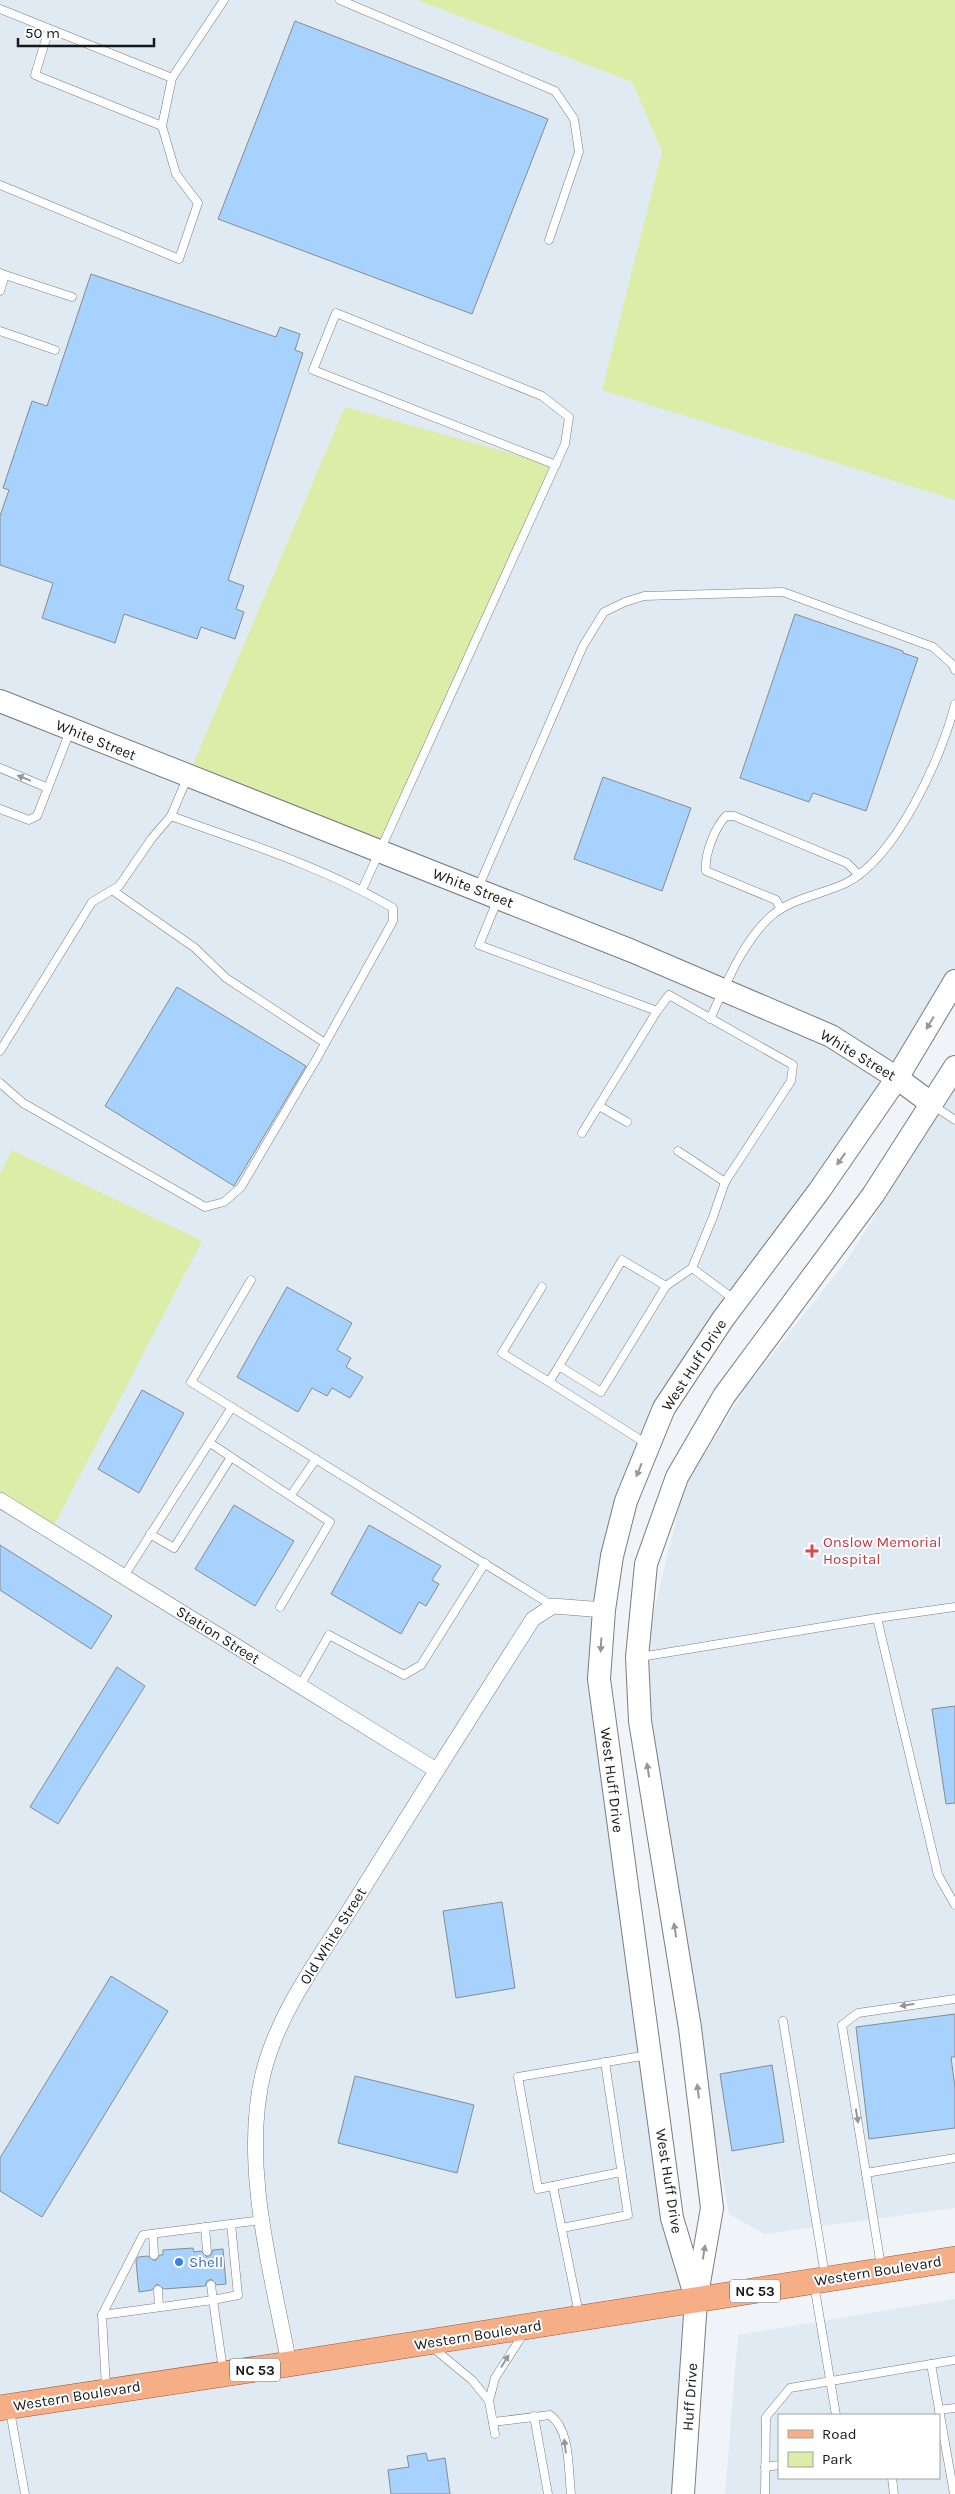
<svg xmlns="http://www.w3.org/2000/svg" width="955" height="2494" viewBox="0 0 955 2494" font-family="Karla,sans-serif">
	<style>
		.built { fill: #e0eaf3; fill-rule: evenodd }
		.green { fill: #dceda7 }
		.building { fill: #a6d2fd; stroke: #888b8f }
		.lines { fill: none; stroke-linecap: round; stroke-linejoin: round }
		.lane-casing { stroke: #7a7d81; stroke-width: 9 }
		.street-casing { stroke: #7a7d81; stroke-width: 16 }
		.secondary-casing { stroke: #7a7d81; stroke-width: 24 }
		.primary-casing { stroke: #a4562c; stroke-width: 26 }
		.lane { stroke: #fff; stroke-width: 8 }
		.street { stroke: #fff; stroke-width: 15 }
		.secondary { stroke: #fff; stroke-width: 22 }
		.primary { stroke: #f6ae87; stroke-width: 25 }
		.oneway { fill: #969798 }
		.health-dot { fill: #e0444e; stroke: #fff; stroke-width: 2 }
		.shop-dot { fill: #3f7fe0; stroke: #fff; stroke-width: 2 }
		.labels { text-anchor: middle; stroke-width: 4; stroke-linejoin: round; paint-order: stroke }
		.shield { fill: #fff; stroke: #5c5d5e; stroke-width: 1 }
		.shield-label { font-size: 14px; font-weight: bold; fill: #161819 }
		.street-label { font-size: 15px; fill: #161819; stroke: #fff }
		.health-label { font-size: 15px; fill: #be3a42; stroke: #fff; text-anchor: start }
		.shop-label { font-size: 15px; fill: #366cbe; stroke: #fff; text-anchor: start }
	</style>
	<rect width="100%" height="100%" fill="#f0f4f8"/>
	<g class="built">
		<path d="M 0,0 L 417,0 L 632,82 L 662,152 L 603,390 L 955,500 L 955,981 L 664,1408 L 604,1610 L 617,1816 L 696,2300 L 685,2494 L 0,2494 Z"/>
		<path d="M 955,1087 L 955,2208 L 765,2234 L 729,2214 L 693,2010 L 644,1686 L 653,1615 L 684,1487 L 747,1386 L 847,1260 Z"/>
		<path d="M 955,2299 L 955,2494 L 725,2494 L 738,2335 ZM 779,2415 L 939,2415 L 939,2478 L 779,2478 Z"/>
	</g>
	<g class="green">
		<path d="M 417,0 L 955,0 L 955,500 L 602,390 L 662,152 L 632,82 Z"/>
		<path d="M 345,407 L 553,465 L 380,851 L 188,776 Z"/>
		<path d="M 12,1150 L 202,1241 L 51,1531 L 0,1496 L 0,1174 Z"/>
	</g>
	<g class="building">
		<path d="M 295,21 L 548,119 L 472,314 L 218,219 Z"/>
		<path d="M 91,274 L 276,337 L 280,327 L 300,334 L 295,350 L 303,353 L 228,580 L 244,586 L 236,609 L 244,612 L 235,639 L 201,627 L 197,639 L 124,614 L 115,643 L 42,618 L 53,583 L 0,565 L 0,516 L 9,490 L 3,488 L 32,401 L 47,406 Z"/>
		<path d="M 795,614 L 903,651 L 903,653 L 918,658 L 866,811 L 813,793 L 809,802 L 740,778 Z"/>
		<path d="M 603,777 L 691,808 L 662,891 L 574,859 Z"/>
		<path d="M 177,987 L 306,1066 L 234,1186 L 105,1106 Z"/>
		<path d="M 287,1287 L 352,1323 L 337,1350 L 351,1358 L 346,1367 L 363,1377 L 350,1398 L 332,1388 L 327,1396 L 312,1388 L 298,1412 L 237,1377 Z"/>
		<path d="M 142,1390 L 184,1413 L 139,1493 L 98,1469 Z"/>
		<path d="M 234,1505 L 294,1541 L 255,1606 L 195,1569 Z"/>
		<path d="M 369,1525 L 441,1566 L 432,1580 L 439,1584 L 426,1606 L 419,1602 L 401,1634 L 331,1594 Z"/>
		<path d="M 0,1545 L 112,1616 L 91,1649 L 0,1590 Z"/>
		<path d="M 117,1667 L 145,1686 L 58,1824 L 30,1807 Z"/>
		<path d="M 955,1706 L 955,1803 L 946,1804 L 932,1709 Z"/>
		<path d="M 502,1902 L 515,1988 L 456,1998 L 443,1911 Z"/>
		<path d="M 111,1976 L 168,2011 L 42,2217 L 0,2191 L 0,2158 Z"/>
		<path d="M 955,2014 L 955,2057 L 951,2057 L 955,2088 L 955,2128 L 869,2139 L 856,2027 Z"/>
		<path d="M 772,2065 L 784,2142 L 732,2151 L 720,2074 Z"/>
		<path d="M 355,2076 L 474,2105 L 457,2173 L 338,2143 Z"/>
		<path d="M 193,2248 L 194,2252 L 201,2251 L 207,2257 L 211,2255 L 213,2250 L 223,2249 L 226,2284 L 217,2285 L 211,2279 L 207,2281 L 205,2286 L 164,2289 L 157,2284 L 152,2290 L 139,2292 L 136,2261 L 138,2257 L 148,2256 L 155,2261 L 160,2255 L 163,2255 L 163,2250 Z"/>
		<path d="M 426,2453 L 428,2461 L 445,2458 L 450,2494 L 391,2494 L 388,2470 L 409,2467 L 407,2456 Z"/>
	</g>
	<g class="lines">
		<g class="lane-casing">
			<g id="lane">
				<path d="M 340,0 L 555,91 L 574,119 L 579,152 L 549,240"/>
				<path d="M 0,9 L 172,78 L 162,126 L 35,75 L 49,29"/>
				<path d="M 172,78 L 224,0"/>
				<path d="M 0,185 L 179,259 L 198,203 L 176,174 L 162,126"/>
				<path d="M 0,273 L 5,275 L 0,291"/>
				<path d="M 5,275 L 72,297"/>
				<path d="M 0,331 L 55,350"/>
				<path d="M 0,768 L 48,788"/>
				<path d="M 0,809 L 29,820 L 37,816 L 70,731"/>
				<path d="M 171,816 L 188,776"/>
				<path d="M 478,888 L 583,646 L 604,612 L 625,602 L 644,596 L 783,592 L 933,647 L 953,665 L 955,670"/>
				<path d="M 112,890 L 195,948 L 226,978 L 325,1043"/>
				<path d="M 362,890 L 565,444 L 569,417 L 542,396 L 336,313 L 313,370 L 556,465"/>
				<path d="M 498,899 L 479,945 L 657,1011 L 669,995 L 793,1065 L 791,1081 L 725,1182 L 713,1217 L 692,1268"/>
				<path d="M 781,909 L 776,900 L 706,871 C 704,855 715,827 726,816 L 734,816 L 847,863 L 859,875"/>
				<path d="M 710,1019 C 726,985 741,944 770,917 C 791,898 821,895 846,883 C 896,858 942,757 955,704"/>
				<path d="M 0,1051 L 92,902 L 119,886 L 152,838 L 171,816 C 246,843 324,867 393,908 L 393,921 L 317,1058 L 241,1187 L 224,1202 L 205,1207 L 23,1103 L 0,1083"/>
				<path d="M 599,1106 L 627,1122"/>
				<path d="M 934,1106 L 955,1120"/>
				<path d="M 582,1133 L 657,1011"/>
				<path d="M 678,1151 L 725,1182"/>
				<path d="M 251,1280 L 191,1382 L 553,1606"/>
				<path d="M 666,1286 L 622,1260 L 559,1366 L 601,1392 L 666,1286 L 692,1268 L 735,1300"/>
				<path d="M 542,1287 L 502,1353 L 549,1382"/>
				<path d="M 559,1366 L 549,1382 L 647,1444"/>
				<path d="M 210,1443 L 231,1457"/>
				<path d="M 291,1495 L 316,1459"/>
				<path d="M 150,1534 L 174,1548 L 231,1457 L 330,1522 L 280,1607"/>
				<path d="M 124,1576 L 232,1407"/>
				<path d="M 955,1607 L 877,1618 L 938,1875 L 955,1905"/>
				<path d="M 640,1657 L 877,1618"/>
				<path d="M 300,1686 L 329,1635 L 404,1675 L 421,1665 L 485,1563"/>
				<path d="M 783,2021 L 825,2275"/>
				<path d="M 621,2172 L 538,2189 L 518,2077 L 648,2055"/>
				<path d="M 866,2173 L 955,2158"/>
				<path d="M 553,2186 L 579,2314"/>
				<path d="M 205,2227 L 207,2251"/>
				<path d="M 562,2228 L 628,2215 L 605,2062"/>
				<path d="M 153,2234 L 154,2255"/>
				<path d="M 881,2266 L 842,2025 L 858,2013 L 955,1999"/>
				<path d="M 814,2284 L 836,2415"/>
				<path d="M 158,2290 L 159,2307"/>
				<path d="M 102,2315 L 213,2300 L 211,2285"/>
				<path d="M 432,2347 L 472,2380 L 489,2401"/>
				<path d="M 931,2364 L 954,2494"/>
				<path d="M 223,2370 L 213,2300 L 238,2295 L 231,2224"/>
				<path d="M 106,2388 L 102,2315 L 143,2235 L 262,2220"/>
				<path d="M 939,2410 L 955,2408"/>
				<path d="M 10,2411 L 25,2494"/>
				<path d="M 534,2416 L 548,2494"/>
				<path d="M 493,2422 L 550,2415 C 571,2430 568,2470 571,2494"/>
				<path d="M 495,2434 L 489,2401 L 495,2378 L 524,2333"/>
				<path d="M 765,2467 L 779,2465"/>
				<path d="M 892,2478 L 894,2494"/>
				<path d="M 765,2494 L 766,2417 L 790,2388 L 955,2360"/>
			</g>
		</g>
		<g class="street-casing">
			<g id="street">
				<path d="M 0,1500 L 436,1770"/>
				<path d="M 289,2364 C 272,2273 240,2162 264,2070 C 280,2009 321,1956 354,1903 C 413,1808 472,1714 533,1619 L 553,1606 L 604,1610"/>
			</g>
		</g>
		<g class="secondary-casing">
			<g id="secondary">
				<path d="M 0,701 L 632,951 L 831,1036 L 897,1078 L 932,1104"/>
				<path d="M 695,2295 L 672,2218 L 599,1679 L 604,1610 L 612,1556 L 626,1501 L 664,1408 L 723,1319 L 819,1191 L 897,1078 L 955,981"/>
				<path d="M 683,2494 L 696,2300 L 712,2208 L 690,2028 L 640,1721 L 637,1657 L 646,1564 L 677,1477 L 724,1396 L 873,1195 L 955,1067"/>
			</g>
		</g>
		<g class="primary-casing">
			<path id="primary" d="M 0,2408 L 289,2364 L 955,2259"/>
		</g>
		<use href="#lane" class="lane"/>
		<use href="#street" class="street"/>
		<use href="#secondary" class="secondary"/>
		<use href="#primary" class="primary"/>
	</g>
	<defs><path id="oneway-solid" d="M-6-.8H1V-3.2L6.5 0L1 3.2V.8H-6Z" transform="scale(1.25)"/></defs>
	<g class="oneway">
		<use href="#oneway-solid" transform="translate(24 778) rotate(-158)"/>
		<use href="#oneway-solid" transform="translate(930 1023) rotate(121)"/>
		<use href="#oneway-solid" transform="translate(841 1159) rotate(125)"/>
		<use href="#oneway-solid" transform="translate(639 1470) rotate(112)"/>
		<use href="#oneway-solid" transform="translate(601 1645) rotate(93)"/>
		<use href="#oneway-solid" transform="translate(648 1770) rotate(-99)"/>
		<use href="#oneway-solid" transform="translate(675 1930) rotate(-99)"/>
		<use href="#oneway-solid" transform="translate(907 2005) rotate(171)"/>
		<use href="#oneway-solid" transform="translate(698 2091) rotate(-97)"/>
		<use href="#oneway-solid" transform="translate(857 2116) rotate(81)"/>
		<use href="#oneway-solid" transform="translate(704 2252) rotate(-81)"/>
		<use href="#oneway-solid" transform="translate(505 2361) rotate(-58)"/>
		<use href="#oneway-solid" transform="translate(565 2446) rotate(-97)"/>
	</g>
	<path class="health-dot" d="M809.5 1543.5h5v5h5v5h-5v5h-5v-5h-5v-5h5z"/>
	<circle class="shop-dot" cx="179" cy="2262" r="5"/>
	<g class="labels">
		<g class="shield">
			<rect x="730" y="2279.5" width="50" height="23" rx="4"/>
			<rect x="230" y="2358.5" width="50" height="23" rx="4"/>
		</g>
		<g class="shield-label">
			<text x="755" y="2296">NC 53</text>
			<text x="255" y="2375">NC 53</text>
		</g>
		<g class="street-label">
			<text transform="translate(96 740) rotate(22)" y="5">White Street</text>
			<text transform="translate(473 888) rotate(21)" y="5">White Street</text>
			<text transform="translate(858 1055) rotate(31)" y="5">White Street</text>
			<text transform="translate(694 1365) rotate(-57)" y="5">West Huff Drive</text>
			<text transform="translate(218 1635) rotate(32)" y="5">Station Street</text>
			<text transform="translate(612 1780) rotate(83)" y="5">West Huff Drive</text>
			<text transform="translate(333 1936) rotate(-58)" y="5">Old White Street</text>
			<text transform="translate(669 2181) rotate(81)" y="5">West Huff Drive</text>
			<text transform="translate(878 2271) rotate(-9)" y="5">Western Boulevard</text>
			<text transform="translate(478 2335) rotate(-9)" y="5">Western Boulevard</text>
			<text transform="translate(77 2396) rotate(-9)" y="5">Western Boulevard</text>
			<text transform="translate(690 2397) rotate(-86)" y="5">Huff Drive</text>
		</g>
		<g class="health-label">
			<text x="823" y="1547">Onslow Memorial<tspan x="823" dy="17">Hospital</tspan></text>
		</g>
		<g class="shop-label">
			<text x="189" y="2267">Shell</text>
		</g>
	</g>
	<rect x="778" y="2414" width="162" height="65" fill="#ffffff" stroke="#a2a3a3"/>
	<rect x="788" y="2430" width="25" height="8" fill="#f6ae87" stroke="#a2a3a3"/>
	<text x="822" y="2439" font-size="15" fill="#161819">Road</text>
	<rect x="788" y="2452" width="25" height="15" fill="#dceda7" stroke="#a2a3a3"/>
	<text x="822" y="2464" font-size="15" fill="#161819">Park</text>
	<path d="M18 38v8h136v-8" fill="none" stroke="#161819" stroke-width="2.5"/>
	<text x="25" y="38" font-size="15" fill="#161819" stroke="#ffffff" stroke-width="4" paint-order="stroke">50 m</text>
</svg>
